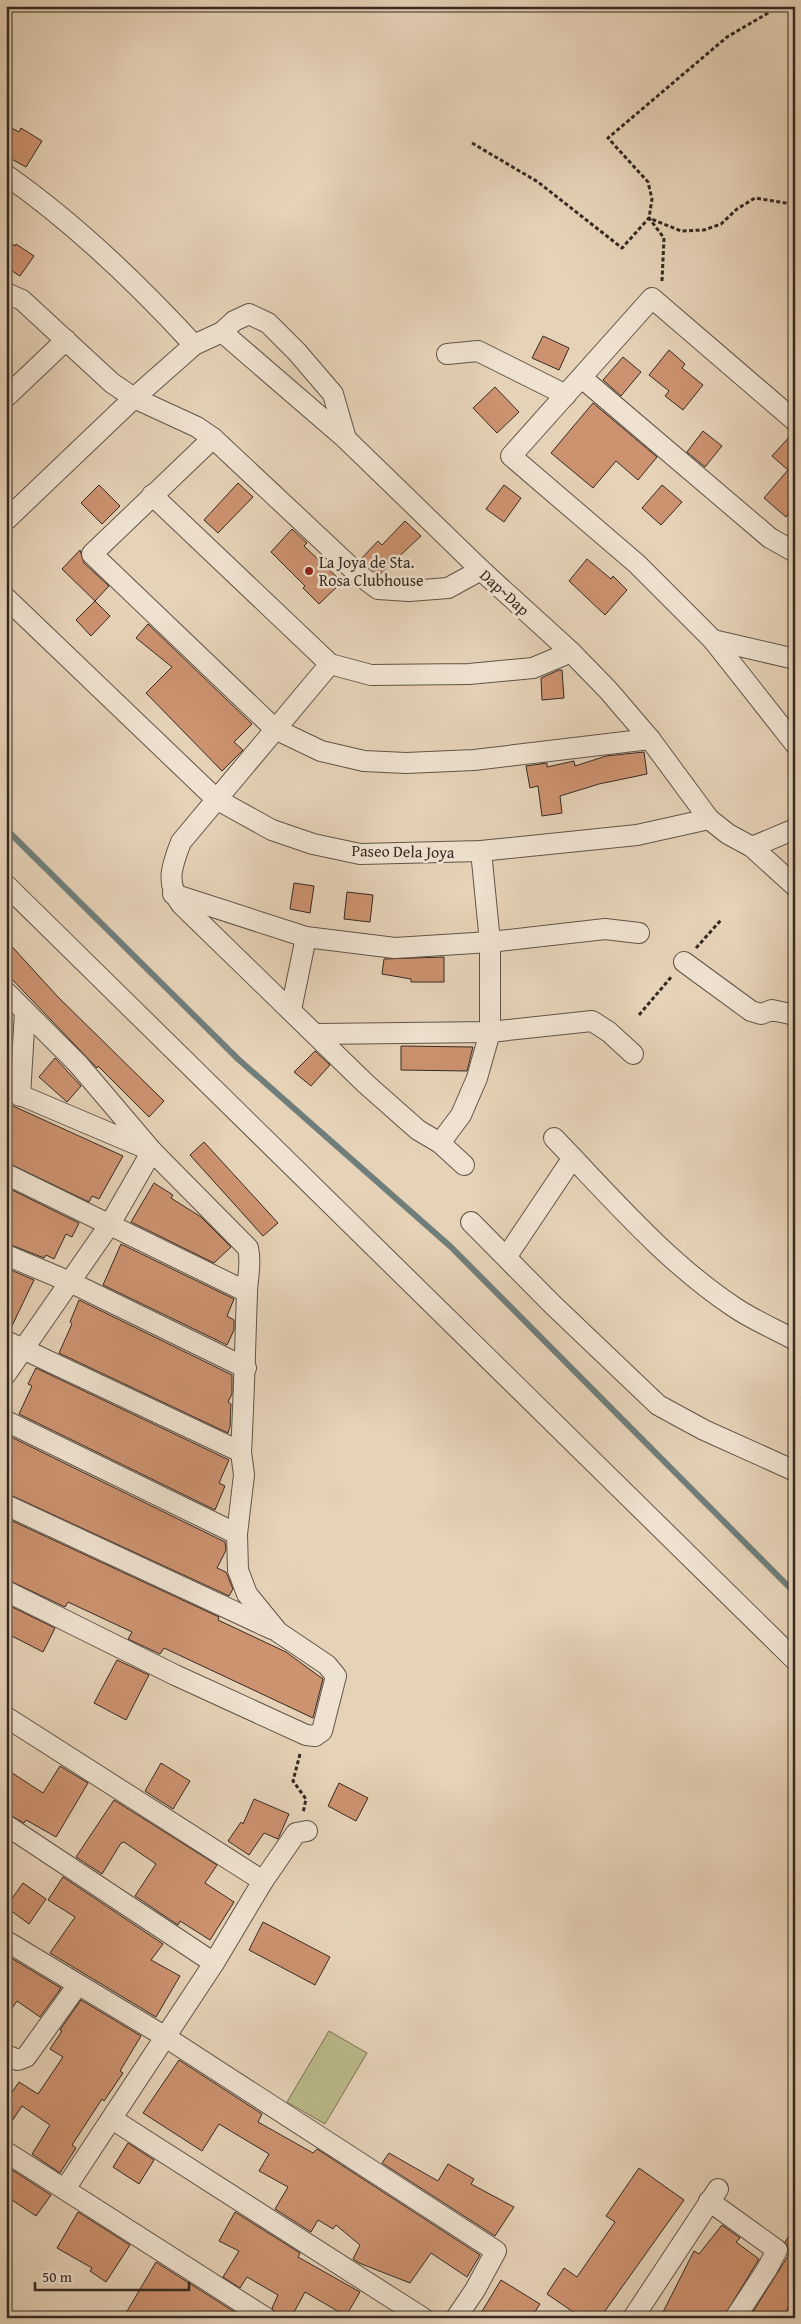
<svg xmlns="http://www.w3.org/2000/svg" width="801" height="2324" viewBox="0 0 801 2324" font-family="'Gentium Book Plus',serif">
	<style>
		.green { fill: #bbba8a; stroke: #787256 }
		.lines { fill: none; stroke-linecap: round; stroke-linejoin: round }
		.stream { stroke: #707e7b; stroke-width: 6 }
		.building { fill: #cd9270; stroke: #352a23 }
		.minor-casing { stroke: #615448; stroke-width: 22 }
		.path { stroke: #352a23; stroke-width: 3; stroke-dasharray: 4 2.5; stroke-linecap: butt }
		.minor { stroke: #efe2d0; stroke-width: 20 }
		.poi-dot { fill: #8f2418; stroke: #efe2d0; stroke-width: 2 }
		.labels { text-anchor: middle; stroke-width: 5; stroke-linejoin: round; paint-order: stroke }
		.poi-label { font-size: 16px; fill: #352a23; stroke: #efe2d0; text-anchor: start }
		.street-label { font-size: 16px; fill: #352a23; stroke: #efe2d0 }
	</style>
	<rect width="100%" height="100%" fill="#e6d2b7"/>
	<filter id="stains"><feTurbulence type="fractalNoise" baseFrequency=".004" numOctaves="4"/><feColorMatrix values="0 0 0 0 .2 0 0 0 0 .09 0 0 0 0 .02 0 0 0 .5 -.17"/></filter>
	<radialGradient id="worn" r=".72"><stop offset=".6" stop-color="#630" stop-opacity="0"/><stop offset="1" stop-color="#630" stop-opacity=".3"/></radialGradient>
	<path class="green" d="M 329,2031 L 367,2053 L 325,2124 L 287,2102 Z"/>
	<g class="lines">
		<path class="stream" d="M 6,829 L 238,1059 L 451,1247 L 795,1593"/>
	</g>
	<g class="building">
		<path d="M 6,125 L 19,132 L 21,128 L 42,141 L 26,167 L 6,156 Z"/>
		<path d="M 6,240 L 15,246 L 16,244 L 34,256 L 20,276 L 6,267 Z"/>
		<path d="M 543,336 L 569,348 L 559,370 L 532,358 Z"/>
		<path d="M 669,350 L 685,364 L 682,368 L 703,385 L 683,410 L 665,396 L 669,391 L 649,375 Z"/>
		<path d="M 623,357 L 641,372 L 621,396 L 603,380 Z"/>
		<path d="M 495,387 L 519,412 L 497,433 L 473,408 Z"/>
		<path d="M 593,403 L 657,457 L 638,480 L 616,461 L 593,488 L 551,453 Z"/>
		<path d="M 703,431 L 722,446 L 705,467 L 687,452 Z"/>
		<path d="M 793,433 L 795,433 L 795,506 L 786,517 L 764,498 L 788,470 L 772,456 Z"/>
		<path d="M 238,483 L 253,497 L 218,533 L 204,520 Z"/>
		<path d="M 99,485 L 120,506 L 102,524 L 81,503 Z"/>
		<path d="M 504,485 L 521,498 L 504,522 L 486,509 Z"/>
		<path d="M 662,485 L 682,502 L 661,525 L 642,508 Z"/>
		<path d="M 405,521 L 421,536 L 379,575 L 360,560 L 378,541 L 382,545 Z"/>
		<path d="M 292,529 L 307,543 L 304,546 L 342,582 L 319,604 L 303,588 L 305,586 L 271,552 Z"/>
		<path d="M 80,550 L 84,563 L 109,586 L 95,601 L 62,569 Z"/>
		<path d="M 587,559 L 611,579 L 613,576 L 627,590 L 605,615 L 569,581 Z"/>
		<path d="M 95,601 L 110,616 L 91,636 L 76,620 Z"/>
		<path d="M 148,624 L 252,724 L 234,742 L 243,750 L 222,771 L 146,693 L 172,667 L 136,638 Z"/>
		<path d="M 559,670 L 562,670 L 564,698 L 542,700 L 541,678 Z"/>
		<path d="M 644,752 L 647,774 L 599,784 L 560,796 L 562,813 L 542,816 L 538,786 L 530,788 L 526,766 L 547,763 L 547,767 L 574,761 L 575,766 L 606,756 Z"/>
		<path d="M 294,883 L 314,886 L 310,913 L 290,909 Z"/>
		<path d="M 347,892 L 373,895 L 370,922 L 344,919 Z"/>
		<path d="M 6,940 L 58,997 L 164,1101 L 149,1117 L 98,1066 L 97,1068 L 6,973 Z"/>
		<path d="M 444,957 L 444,982 L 411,982 L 411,979 L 382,974 L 384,959 Z"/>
		<path d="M 401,1046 L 473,1047 L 467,1071 L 401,1070 Z"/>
		<path d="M 315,1051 L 330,1065 L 311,1086 L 294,1072 Z"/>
		<path d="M 55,1058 L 81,1086 L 67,1102 L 39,1077 Z"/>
		<path d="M 13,1106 L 123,1156 L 99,1199 L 92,1196 L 89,1202 L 6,1162 L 6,1114 Z"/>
		<path d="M 204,1142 L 278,1223 L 263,1236 L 190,1155 Z"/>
		<path d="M 154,1183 L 173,1195 L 171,1198 L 201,1217 L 231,1247 L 214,1263 L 131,1222 Z"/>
		<path d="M 6,1187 L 79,1223 L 72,1237 L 66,1234 L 54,1259 L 46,1255 L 44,1258 L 6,1243 Z"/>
		<path d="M 121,1244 L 234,1299 L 227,1316 L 234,1320 L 234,1330 L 227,1345 L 103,1285 Z"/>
		<path d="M 6,1268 L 34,1280 L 10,1330 L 6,1329 Z"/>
		<path d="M 79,1300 L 232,1375 L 232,1394 L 228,1402 L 231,1404 L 230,1427 L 228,1433 L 59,1353 L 72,1324 L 70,1322 Z"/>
		<path d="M 36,1368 L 229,1460 L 219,1483 L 225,1486 L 215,1510 L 19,1414 L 32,1386 L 28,1384 Z"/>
		<path d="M 9,1436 L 225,1542 L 226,1550 L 217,1568 L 226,1572 L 233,1589 L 229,1596 L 6,1493 L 6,1441 Z"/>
		<path d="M 6,1518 L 219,1617 L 218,1620 L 286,1652 L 323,1679 L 313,1718 L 164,1648 L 160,1654 L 128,1639 L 132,1632 L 68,1602 L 65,1607 L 6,1579 Z"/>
		<path d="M 6,1604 L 55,1628 L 43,1652 L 6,1633 Z"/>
		<path d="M 117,1660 L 149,1675 L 126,1720 L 94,1703 Z"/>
		<path d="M 161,1763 L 190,1781 L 173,1809 L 145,1791 Z"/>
		<path d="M 60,1766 L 88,1783 L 56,1837 L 26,1820 L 24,1823 L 6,1813 L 6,1769 L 43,1793 Z"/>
		<path d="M 339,1783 L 368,1798 L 356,1821 L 328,1806 Z"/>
		<path d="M 254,1799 L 289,1814 L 278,1839 L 264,1833 L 249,1855 L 228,1841 L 241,1822 L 243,1824 Z"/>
		<path d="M 114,1800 L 217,1865 L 205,1883 L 234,1902 L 210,1940 L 180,1921 L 178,1925 L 135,1896 L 156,1864 L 124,1842 L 121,1843 L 102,1874 L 76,1857 Z"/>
		<path d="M 63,1877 L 163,1944 L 151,1960 L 180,1976 L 156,2017 L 50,1953 L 75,1917 L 48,1900 Z"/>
		<path d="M 23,1883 L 46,1899 L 29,1924 L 6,1907 Z"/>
		<path d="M 263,1922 L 330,1957 L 315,1985 L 249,1950 Z"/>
		<path d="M 6,1955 L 61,1988 L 40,2017 L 17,2001 L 6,2017 Z"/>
		<path d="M 81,2000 L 141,2036 L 120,2071 L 123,2073 L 104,2101 L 102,2099 L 72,2145 L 76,2148 L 60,2173 L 32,2154 L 50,2125 L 22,2106 L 6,2130 L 6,2101 L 19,2082 L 38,2094 L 63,2057 L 50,2049 L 62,2031 L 60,2030 Z"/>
		<path d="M 179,2060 L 262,2114 L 258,2122 L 313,2153 L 317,2149 L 480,2255 L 467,2277 L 431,2253 L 410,2283 L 359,2263 L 353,2259 L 360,2245 L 336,2225 L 333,2229 L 318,2220 L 311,2232 L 275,2209 L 288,2187 L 259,2171 L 269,2154 L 219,2124 L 202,2151 L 143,2113 Z"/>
		<path d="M 128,2143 L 154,2160 L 139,2184 L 113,2167 Z"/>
		<path d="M 389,2153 L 438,2181 L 448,2164 L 474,2179 L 471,2184 L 514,2207 L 495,2236 L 382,2163 Z"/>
		<path d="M 6,2166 L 51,2195 L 36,2216 L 6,2196 Z"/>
		<path d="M 639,2168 L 684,2200 L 600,2318 L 582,2318 L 547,2294 L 564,2268 L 577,2277 L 615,2222 L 606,2216 Z"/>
		<path d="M 78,2212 L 130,2245 L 106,2282 L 90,2271 L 92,2268 L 57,2248 Z"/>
		<path d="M 235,2212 L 300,2253 L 298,2257 L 360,2292 L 346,2316 L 305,2292 L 291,2318 L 278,2318 L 272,2308 L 278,2295 L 247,2277 L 240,2288 L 223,2277 L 239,2251 L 219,2241 Z"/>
		<path d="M 722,2225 L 740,2238 L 736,2242 L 759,2259 L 723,2318 L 660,2318 L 694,2251 L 699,2254 Z"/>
		<path d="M 795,2227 L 795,2295 L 783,2318 L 749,2318 L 788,2256 L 789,2250 L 785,2242 Z"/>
		<path d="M 156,2262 L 244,2318 L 123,2318 Z"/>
		<path d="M 501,2280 L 540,2304 L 531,2318 L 478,2318 Z"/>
	</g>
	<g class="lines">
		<g class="minor-casing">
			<g id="minor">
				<path d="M 6,175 C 76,224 137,283 194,345"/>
				<path d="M 6,293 L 22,300 L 112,383 L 134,398 L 197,427 L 213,438 L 358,574 L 378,589 L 409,591 L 448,588 L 481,570"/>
				<path d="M 222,332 L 346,439 L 481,570 L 571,652 L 608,690 L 650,739 L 709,819 L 728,834 L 752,847 L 795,886"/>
				<path d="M 447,354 L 478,351 L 566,395"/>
				<path d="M 582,378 L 770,538 L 795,552"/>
				<path d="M 6,397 L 66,340"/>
				<path d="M 795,421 L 652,298 L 511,456 L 637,564 L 713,640 L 795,744"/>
				<path d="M 213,438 L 92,554 L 275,729 L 321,751 L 364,761 L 406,763 L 474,760 L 650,739"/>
				<path d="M 152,495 L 330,664 L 371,675 L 469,674 L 533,668 L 571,652"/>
				<path d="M 6,520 L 134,398 L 194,345 L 222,332 L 234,321 L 249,314 L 268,323 L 297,352 L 333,394 L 346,439"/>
				<path d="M 6,598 L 216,799 L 272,830 L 313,844 L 360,854 L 481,851 L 637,835 L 709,819"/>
				<path d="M 713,640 L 795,659"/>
				<path d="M 330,664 L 181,842 C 172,865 165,883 181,904 L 366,1084 L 418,1130 L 440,1143 L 464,1165"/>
				<path d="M 752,847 L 795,829"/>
				<path d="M 6,885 L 795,1660"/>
				<path d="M 173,894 L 306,937 L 395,948 L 490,942 L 605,929 L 639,933"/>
				<path d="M 684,962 L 751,1011 L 761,1014 L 772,1010 L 795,1015"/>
				<path d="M 6,992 L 78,1064 L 152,1151 L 6,1089"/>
				<path d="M 291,1010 L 306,937"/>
				<path d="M 316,1034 L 490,1032 L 592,1021 L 609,1032 L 633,1054"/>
				<path d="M 20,1096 L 25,1012"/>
				<path d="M 554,1138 C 611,1197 665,1261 734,1307 C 753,1320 775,1329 795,1340"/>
				<path d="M 440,1143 L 461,1115 L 477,1078 L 490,1032 L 490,942 L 481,851"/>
				<path d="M 6,1174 L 247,1292"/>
				<path d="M 471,1222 L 552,1304 L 658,1405 L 704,1430 L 795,1471"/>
				<path d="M 6,1255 L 70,1282 L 246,1368"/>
				<path d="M 507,1256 L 572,1159"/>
				<path d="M 6,1341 L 241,1452 L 244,1475 L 237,1534 L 238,1570 L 247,1594 L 278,1632 L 327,1665 L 336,1676 L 322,1731 L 315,1736 L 306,1735 L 175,1675 L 6,1591"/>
				<path d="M 6,1374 L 110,1224 L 152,1151 L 248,1248 C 252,1264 247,1278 247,1294 C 245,1347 244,1399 241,1452"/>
				<path d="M 6,1421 L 237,1534"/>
				<path d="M 6,1505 L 272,1629"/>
				<path d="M 6,1717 L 263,1881"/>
				<path d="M 6,1825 L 214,1963"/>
				<path d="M 6,1941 L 164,2036 L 496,2251 L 475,2290 L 456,2318"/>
				<path d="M 6,2055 L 18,2060 L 26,2057 L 77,1986"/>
				<path d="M 112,2119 L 423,2318"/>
				<path d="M 6,2152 L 266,2318"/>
				<path d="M 65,2189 L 214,1963 L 263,1881 L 296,1833 L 307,1831"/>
				<path d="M 709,2201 L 777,2250 L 767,2269 L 735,2318"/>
				<path d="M 633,2318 L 718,2189"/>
			</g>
		</g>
		<g class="path">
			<path d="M 472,143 L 538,182 L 622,248 L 649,218 L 681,231 L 704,230 L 721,224 L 737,209 L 755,198 L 792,204"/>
			<path d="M 662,281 L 664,238 L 649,218 L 652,199 L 648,182 L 608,138 L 727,37 L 780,6"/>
			<path d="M 696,948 L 721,920"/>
			<path d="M 639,1015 L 672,976"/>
			<path d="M 300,1754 L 293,1781 L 306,1799 L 303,1813"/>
		</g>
		<use href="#minor" class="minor"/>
	</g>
	<circle class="poi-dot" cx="309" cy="571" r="5"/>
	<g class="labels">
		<g class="poi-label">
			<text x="319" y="568">La Joya de Sta.<tspan x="319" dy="18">Rosa Clubhouse</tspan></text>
		</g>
		<g class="street-label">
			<text transform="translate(505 592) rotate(42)" y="6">Dap~Dap</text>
			<text transform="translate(403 851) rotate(1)" y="6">Paseo Dela Joya</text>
		</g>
	</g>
	<rect width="801" height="2324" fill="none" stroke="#e6d2b7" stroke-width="25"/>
	<rect x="8" y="8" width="786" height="2309" fill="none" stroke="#352a23" stroke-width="2.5"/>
	<rect x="12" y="12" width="776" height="2299" fill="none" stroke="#352a23"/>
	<path d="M35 2282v8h154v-8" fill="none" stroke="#352a23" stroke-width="2.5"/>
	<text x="42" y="2282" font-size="15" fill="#352a23" stroke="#efe2d0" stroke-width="4" paint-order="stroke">50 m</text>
	<rect width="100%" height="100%" filter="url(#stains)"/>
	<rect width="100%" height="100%" fill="url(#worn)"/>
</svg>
